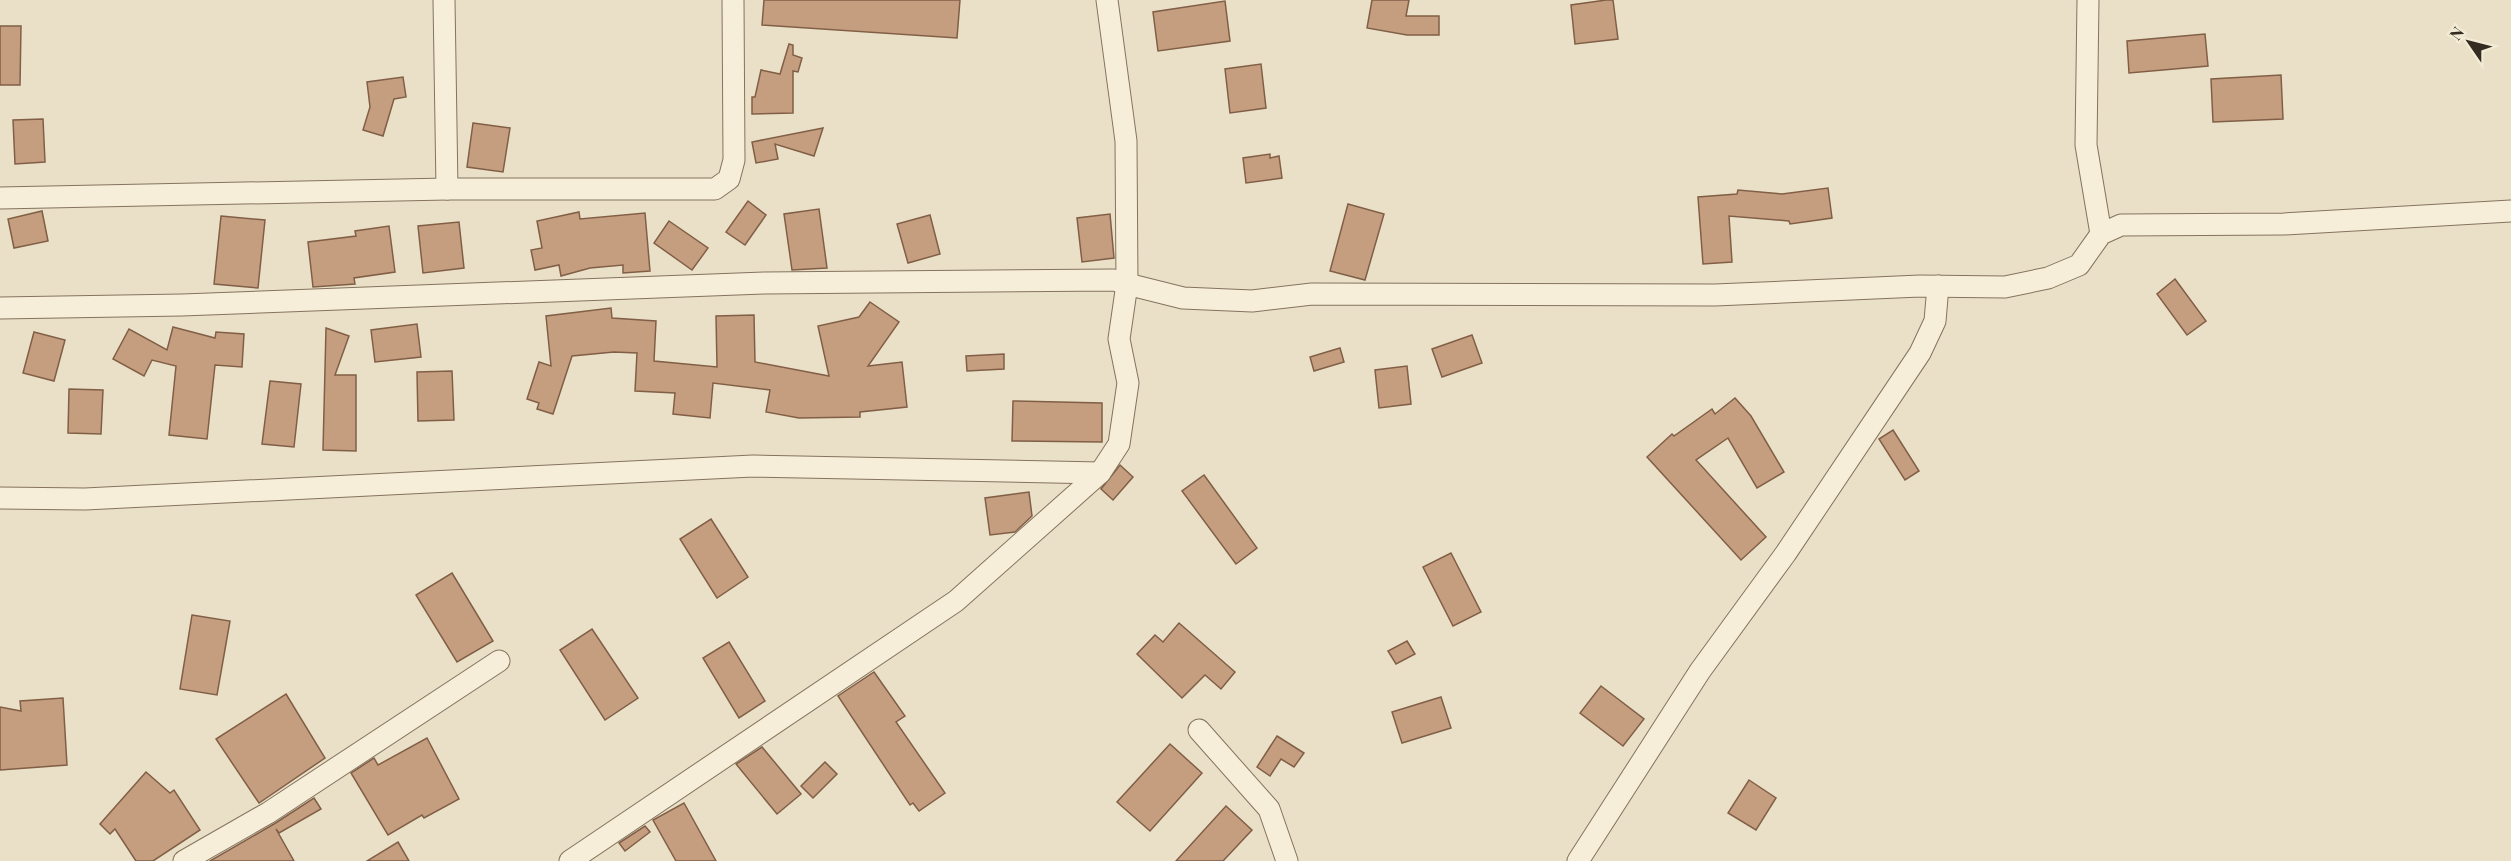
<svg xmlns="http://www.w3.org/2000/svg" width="2511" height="861" viewBox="0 0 2511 861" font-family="'Playfair Display',serif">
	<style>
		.building { fill: #c59e80; stroke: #815f46; stroke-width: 1.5 }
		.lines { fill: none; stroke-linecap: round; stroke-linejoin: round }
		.minor-casing { stroke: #84735e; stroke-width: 23 }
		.minor { stroke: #f6eed9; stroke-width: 21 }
	</style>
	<rect width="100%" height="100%" fill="#eae0c7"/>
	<g class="building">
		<path d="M 764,0 L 960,0 L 957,38 L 762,25 Z"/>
		<path d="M 1372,0 L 1409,0 L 1406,16 L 1439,16 L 1439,35 L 1407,35 L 1367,28 Z"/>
		<path d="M 1606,0 L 1613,0 L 1618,39 L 1575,44 L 1571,5 Z"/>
		<path d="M 1225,1 L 1230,41 L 1158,51 L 1153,12 Z"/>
		<path d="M 0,26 L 21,26 L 20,85 L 0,85 Z"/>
		<path d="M 2205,34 L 2208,66 L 2129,73 L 2127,41 Z"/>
		<path d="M 789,44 L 793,45 L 793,55 L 802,58 L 798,72 L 793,71 L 793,113 L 752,114 L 752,97 L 755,97 L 761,70 L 780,74 Z"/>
		<path d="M 1261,64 L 1266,108 L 1230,113 L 1225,69 Z"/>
		<path d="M 2281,75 L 2283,119 L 2213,122 L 2211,79 Z"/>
		<path d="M 403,77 L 406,97 L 394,99 L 383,136 L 363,130 L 370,107 L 367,82 Z"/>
		<path d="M 43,119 L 45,162 L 15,164 L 13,120 Z"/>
		<path d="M 473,123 L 510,128 L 503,172 L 467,167 Z"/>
		<path d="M 823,128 L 814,156 L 775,144 L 778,159 L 756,163 L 752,142 Z"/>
		<path d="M 1270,154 L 1270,158 L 1279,156 L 1282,178 L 1246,183 L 1243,158 Z"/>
		<path d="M 1828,188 L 1832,218 L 1790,224 L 1789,221 L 1729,216 L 1732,262 L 1703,264 L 1698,197 L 1737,194 L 1738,190 L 1782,194 Z"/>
		<path d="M 748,201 L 766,215 L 745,245 L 726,232 Z"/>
		<path d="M 1348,204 L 1384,214 L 1365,280 L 1330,271 Z"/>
		<path d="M 819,209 L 827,268 L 792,270 L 784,214 Z"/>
		<path d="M 42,211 L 48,241 L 14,248 L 8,219 Z"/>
		<path d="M 579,212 L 580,219 L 645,213 L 650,271 L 623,273 L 623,265 L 590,268 L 561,276 L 559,265 L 535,270 L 531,250 L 542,248 L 537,221 Z"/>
		<path d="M 1110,214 L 1114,258 L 1082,262 L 1077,218 Z"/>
		<path d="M 930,215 L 940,254 L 908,263 L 897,224 Z"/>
		<path d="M 221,216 L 265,220 L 258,288 L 214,284 Z"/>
		<path d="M 669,221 L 708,248 L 692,270 L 654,243 Z"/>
		<path d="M 459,222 L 464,268 L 423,273 L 418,226 Z"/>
		<path d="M 389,226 L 395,272 L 354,278 L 355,284 L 313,287 L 308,242 L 356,236 L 355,231 Z"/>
		<path d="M 2175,279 L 2206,321 L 2187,335 L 2157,294 Z"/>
		<path d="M 870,302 L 899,322 L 868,366 L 902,362 L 907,407 L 860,412 L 860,417 L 799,418 L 766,412 L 770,390 L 713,383 L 710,418 L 673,414 L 675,393 L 635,391 L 637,353 L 614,352 L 572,356 L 553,414 L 537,409 L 539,403 L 527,399 L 539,362 L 551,366 L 546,316 L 611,308 L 612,318 L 656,321 L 654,361 L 717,367 L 716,316 L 754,315 L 755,362 L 829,376 L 818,326 L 859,317 Z"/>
		<path d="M 417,324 L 421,357 L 375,362 L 371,330 Z"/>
		<path d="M 173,327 L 215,338 L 216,332 L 244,334 L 242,367 L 215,365 L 207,439 L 169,435 L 176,366 L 152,360 L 144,376 L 113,359 L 129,329 L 167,350 Z"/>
		<path d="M 326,328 L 349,336 L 335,375 L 356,375 L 356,451 L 323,450 Z"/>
		<path d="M 34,332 L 65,340 L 54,381 L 23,373 Z"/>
		<path d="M 1472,335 L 1482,363 L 1442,377 L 1432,349 Z"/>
		<path d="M 1340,348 L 1344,362 L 1314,371 L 1310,357 Z"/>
		<path d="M 1004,354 L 1004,369 L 967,371 L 966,356 Z"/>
		<path d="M 1407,366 L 1411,404 L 1379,408 L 1375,370 Z"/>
		<path d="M 452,371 L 454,420 L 418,421 L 417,372 Z"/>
		<path d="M 270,381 L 301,384 L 294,447 L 262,444 Z"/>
		<path d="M 69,389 L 103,390 L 101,434 L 68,433 Z"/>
		<path d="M 1735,398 L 1751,416 L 1784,472 L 1757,488 L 1728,438 L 1696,460 L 1766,537 L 1741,560 L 1647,457 L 1672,434 L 1674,436 L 1712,409 L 1715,414 Z"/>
		<path d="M 1013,401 L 1102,403 L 1102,442 L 1012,441 Z"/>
		<path d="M 1893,430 L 1919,471 L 1905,480 L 1879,439 Z"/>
		<path d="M 1120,465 L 1133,477 L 1113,500 L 1101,489 Z"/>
		<path d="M 1204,475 L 1257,548 L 1236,564 L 1182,491 Z"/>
		<path d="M 1029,492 L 1032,516 L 1015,532 L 990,535 L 985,498 Z"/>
		<path d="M 711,519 L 748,577 L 717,598 L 680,539 Z"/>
		<path d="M 1451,553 L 1481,612 L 1453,626 L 1423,567 Z"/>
		<path d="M 452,573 L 493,641 L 457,662 L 416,595 Z"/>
		<path d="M 192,615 L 230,621 L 217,695 L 180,689 Z"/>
		<path d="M 1179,623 L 1235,672 L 1221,689 L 1205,675 L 1182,698 L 1137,654 L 1155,635 L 1163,642 Z"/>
		<path d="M 592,629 L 638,698 L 605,720 L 560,650 Z"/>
		<path d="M 1407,641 L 1415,654 L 1396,664 L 1388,651 Z"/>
		<path d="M 729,642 L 765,701 L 739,718 L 703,658 Z"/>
		<path d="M 874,672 L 905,716 L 896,722 L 945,793 L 919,811 L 913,803 L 910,805 L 838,696 Z"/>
		<path d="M 1601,686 L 1644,719 L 1623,746 L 1580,713 Z"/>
		<path d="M 286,694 L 325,758 L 259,803 L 216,739 Z"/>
		<path d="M 1441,697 L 1451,728 L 1402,743 L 1392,712 Z"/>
		<path d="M 63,698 L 67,765 L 0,770 L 0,707 L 21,711 L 20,701 Z"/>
		<path d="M 1277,736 L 1304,753 L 1294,767 L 1281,759 L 1270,776 L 1257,767 Z"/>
		<path d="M 427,738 L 459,799 L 424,818 L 422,815 L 388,835 L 351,773 L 374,758 L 378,765 Z"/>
		<path d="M 1170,744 L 1202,773 L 1150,831 L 1117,802 Z"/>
		<path d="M 762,747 L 801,794 L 777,814 L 736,764 Z"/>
		<path d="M 825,762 L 837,774 L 813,798 L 801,786 Z"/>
		<path d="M 146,772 L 170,793 L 174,790 L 200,830 L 153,861 L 136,861 L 115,829 L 110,834 L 100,824 Z"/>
		<path d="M 1749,780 L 1776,798 L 1756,830 L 1728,813 Z"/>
		<path d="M 314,798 L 321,809 L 279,833 L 276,829 L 294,861 L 210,861 L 274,824 Z"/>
		<path d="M 684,803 L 716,861 L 676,861 L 653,820 Z"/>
		<path d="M 1226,806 L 1252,830 L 1223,861 L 1176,861 Z"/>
		<path d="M 645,826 L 650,832 L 625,851 L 619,843 Z"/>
		<path d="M 398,842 L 409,861 L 367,861 Z"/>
	</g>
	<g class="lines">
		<g class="minor-casing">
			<g id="minor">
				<path d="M 444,0 L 447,189"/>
				<path d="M 2088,0 L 2086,145 L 2101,234"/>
				<path d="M 0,198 L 447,189 L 715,189 L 729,179 L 734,160 L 733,0"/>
				<path d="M 0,308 L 182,305 L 764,283 L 1114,280 L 1127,284 L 1126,141 L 1107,0"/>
				<path d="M 0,498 L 85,499 L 753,466 L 1100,473"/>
				<path d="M 1199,730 L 1269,809 L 1287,861"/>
				<path d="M 184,861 L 268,813 L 499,661"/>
				<path d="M 570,861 L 956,601 L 1100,473 L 1119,444 L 1128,383 L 1119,339 L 1127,284 L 1183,298 L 1252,301 L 1312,294 L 1715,295 L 1920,286 L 2005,287 L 2048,278 L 2079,265 L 2101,234 L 2121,225 L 2284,224 L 2511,211"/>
				<path d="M 1578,861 L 1700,671 L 1786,553 L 1920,353 L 1935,321 L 1938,286"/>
			</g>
		</g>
		<use href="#minor" class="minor"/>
	</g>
	<g transform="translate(2469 42) rotate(305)" stroke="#f2ebd6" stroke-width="4.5" paint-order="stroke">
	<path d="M0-4.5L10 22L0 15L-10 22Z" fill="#362b20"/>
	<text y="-9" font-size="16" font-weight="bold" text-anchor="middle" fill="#362b20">N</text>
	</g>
</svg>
